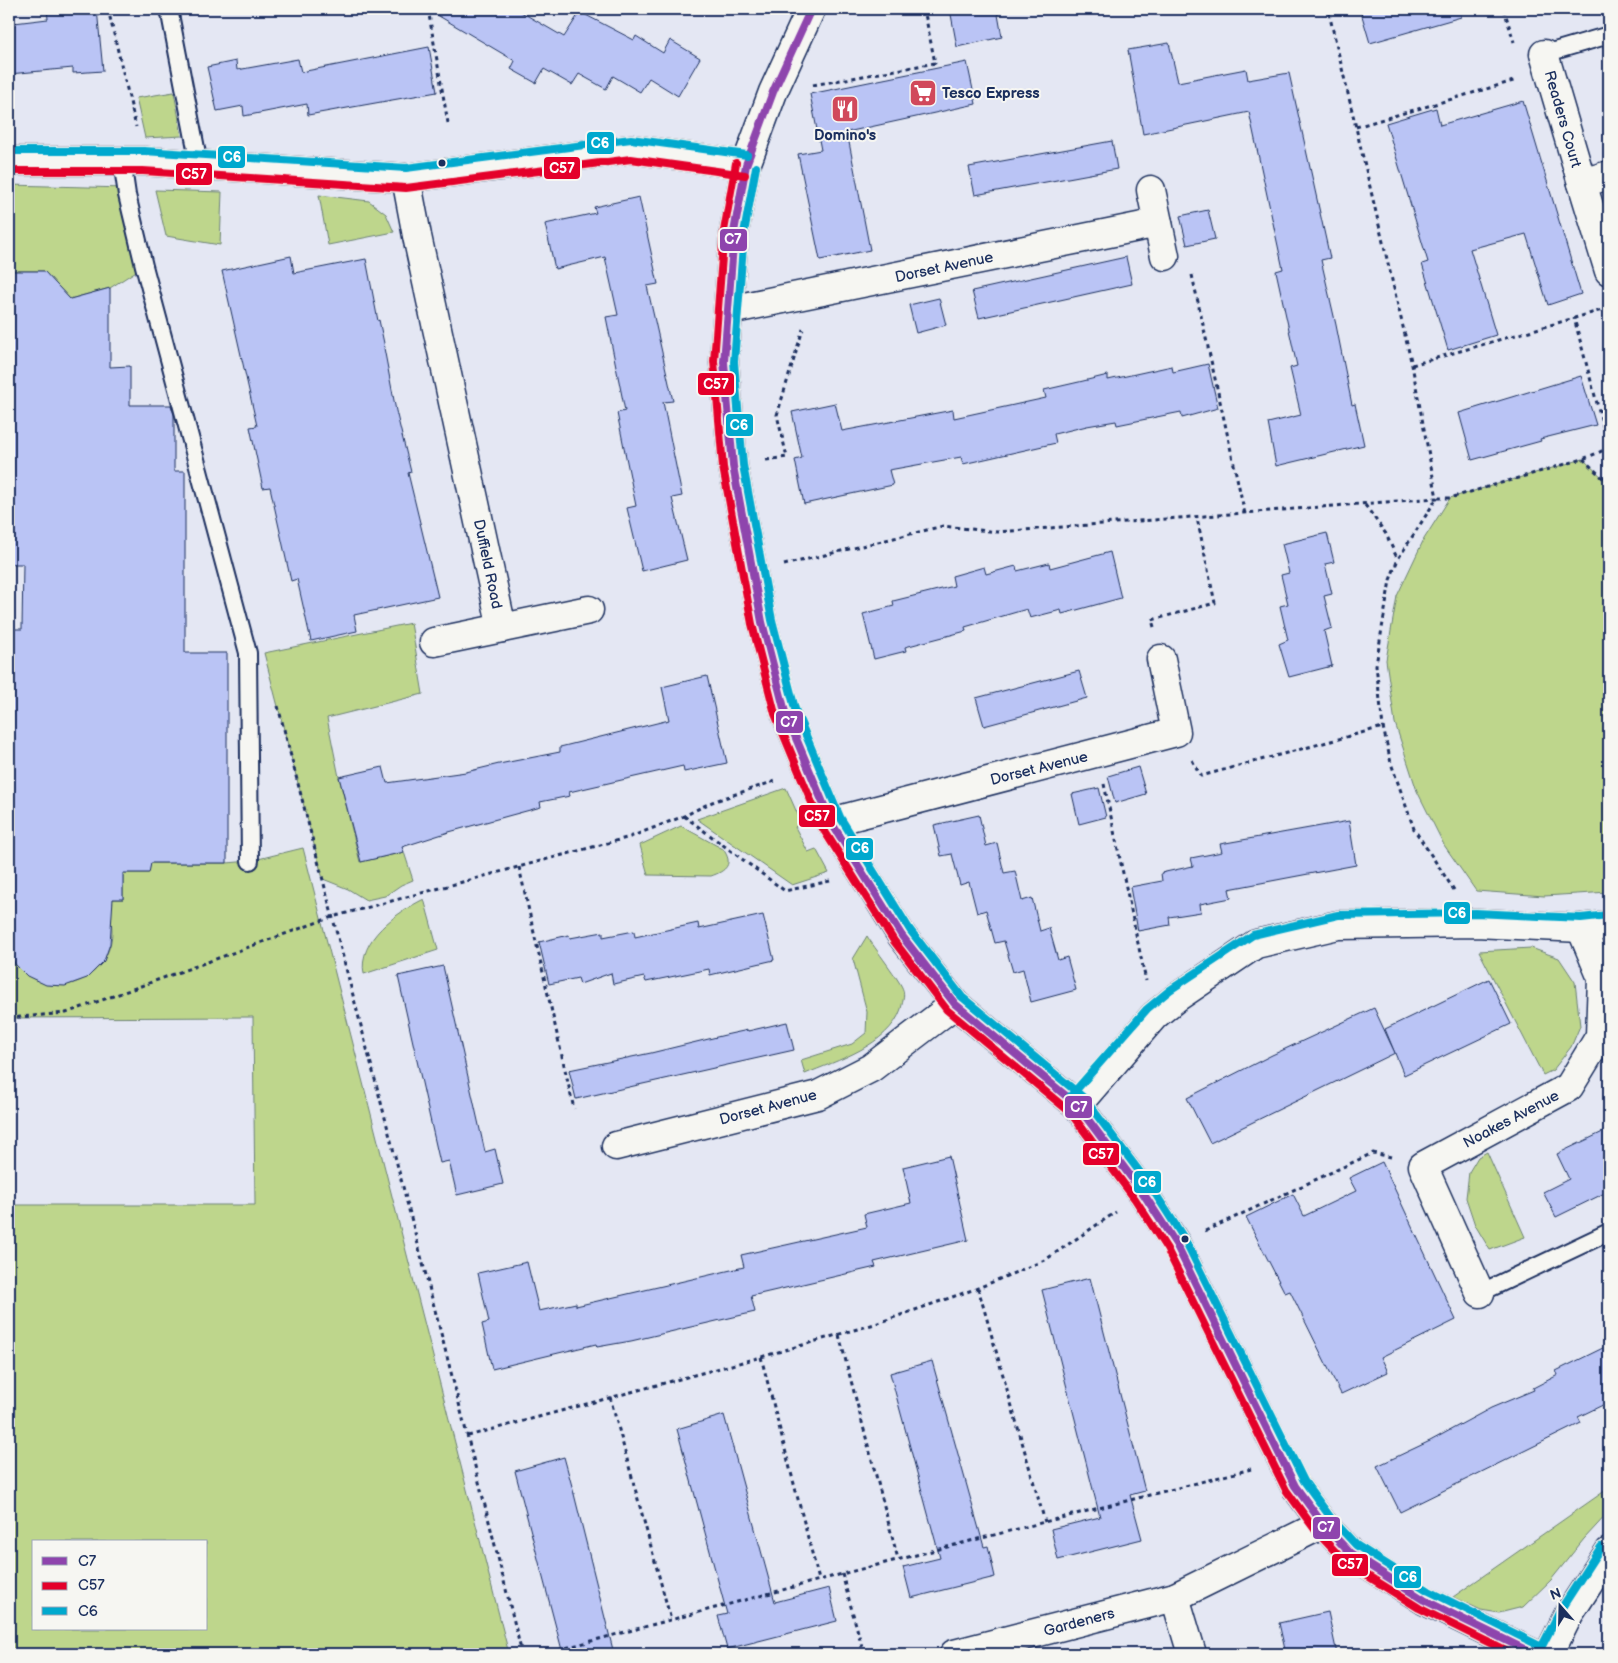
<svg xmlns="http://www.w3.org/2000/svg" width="1618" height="1663" viewBox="0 0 1618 1663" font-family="'Balsamiq Sans',sans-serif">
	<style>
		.green { fill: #bed68c; stroke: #6c8275; fill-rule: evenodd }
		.building { fill: #bac4f5; stroke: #1b2f5e }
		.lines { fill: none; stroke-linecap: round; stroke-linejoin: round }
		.lane-casing { stroke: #1b2f5e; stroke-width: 20 }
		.street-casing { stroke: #1b2f5e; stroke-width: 31 }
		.secondary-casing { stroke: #1b2f5e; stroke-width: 31 }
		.path { stroke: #1b2f5e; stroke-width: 3; stroke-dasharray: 4 4; stroke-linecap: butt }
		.lane { stroke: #f6f6f2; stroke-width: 16 }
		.street { stroke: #f6f6f2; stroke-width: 28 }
		.secondary { stroke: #f6f6f2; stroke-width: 28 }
		.bus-1-casing { stroke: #f6f6f2; stroke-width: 11 }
		.bus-2-casing { stroke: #f6f6f2; stroke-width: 11 }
		.bus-3-casing { stroke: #f6f6f2; stroke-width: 11 }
		.bus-1 { stroke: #8e44ad; stroke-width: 8 }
		.bus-2 { stroke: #e4002b; stroke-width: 8 }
		.bus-3 { stroke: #00a9ce; stroke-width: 8 }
		.bus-dot { fill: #1b2f5e; stroke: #f6f6f2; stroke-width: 2 }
		.labels { text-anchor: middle; stroke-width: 4; stroke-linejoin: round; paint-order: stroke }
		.poi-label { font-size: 15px; font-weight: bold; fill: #1b2f5e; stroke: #f6f6f2; text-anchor: start }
		.street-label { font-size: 15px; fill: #1b2f5e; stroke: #f6f6f2 }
		.line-badge { stroke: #f6f6f2; stroke-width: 2 }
		.badge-label { font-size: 14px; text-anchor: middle; font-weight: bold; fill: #fff }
	</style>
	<rect width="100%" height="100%" fill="#e4e7f3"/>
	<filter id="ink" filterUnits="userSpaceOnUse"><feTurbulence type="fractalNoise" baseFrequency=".02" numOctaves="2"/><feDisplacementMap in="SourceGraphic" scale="10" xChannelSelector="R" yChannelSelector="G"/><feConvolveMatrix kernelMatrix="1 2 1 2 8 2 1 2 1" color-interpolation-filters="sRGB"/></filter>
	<g filter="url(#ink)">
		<g class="green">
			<path d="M 174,92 L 182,136 L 145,138 L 136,98 Z"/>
			<path d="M 9,185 L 126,188 L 144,266 L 110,288 L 70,299 L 44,271 L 9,271 Z"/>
			<path d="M 155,190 L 222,192 L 220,245 L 166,236 Z"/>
			<path d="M 319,195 L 369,201 L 386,214 L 394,232 L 328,245 Z"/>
			<path d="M 1583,459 L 1609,484 L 1609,892 L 1544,896 L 1476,891 L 1444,845 L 1417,791 L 1395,723 L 1386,660 L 1397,596 L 1424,539 L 1450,498 Z"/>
			<path d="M 411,623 L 423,694 L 327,718 L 339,777 L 360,862 L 404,852 L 413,880 L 401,885 L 385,896 L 366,900 L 348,889 L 323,879 L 264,653 Z"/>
			<path d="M 786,788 L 802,824 L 795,827 L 808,852 L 816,849 L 829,873 L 792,885 L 697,819 Z"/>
			<path d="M 681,826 L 723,849 C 734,864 726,871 711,876 L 648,875 L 640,845 Z"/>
			<path d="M 303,848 L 509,1654 L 9,1654 L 9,1205 L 255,1205 L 253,1017 L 9,1018 L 9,949 C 11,954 12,959 15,963 C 20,971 28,976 36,980 C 75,999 119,964 111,921 C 110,914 106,906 104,899 L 123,899 L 123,873 L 148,873 L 151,863 L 227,863 L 250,861 ZM 34,1542 L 206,1542 L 206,1629 L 34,1629 Z"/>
			<path d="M 424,899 L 438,950 L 364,974 C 357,939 398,912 424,899 Z"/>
			<path d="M 867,936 C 873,946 902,983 903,990 C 905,996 902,1004 901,1009 C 889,1045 836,1061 805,1074 L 801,1060 L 852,1044 L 866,1033 L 867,1012 L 853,959 Z"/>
			<path d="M 1531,948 L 1559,958 L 1575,982 L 1580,1026 L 1571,1047 L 1553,1070 L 1543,1075 L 1479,951 Z"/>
			<path d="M 1487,1152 L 1525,1237 L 1490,1250 L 1475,1225 L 1466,1198 L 1469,1172 L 1478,1157 Z"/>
			<path d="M 1609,1488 L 1609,1512 L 1584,1539 L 1551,1580 L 1523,1607 L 1499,1613 L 1481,1610 L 1453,1597 Z"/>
		</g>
		<g class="building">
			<path d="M 47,9 L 97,9 L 103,71 L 73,73 L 73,68 L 9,74 L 9,28 L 14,28 L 14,23 L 48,19 Z"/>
			<path d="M 427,9 L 516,9 L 564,37 L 580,12 L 634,40 L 636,36 L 663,53 L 670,40 L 700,58 L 678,96 L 649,78 L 640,92 L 613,76 L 606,89 L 579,74 L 572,85 L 544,69 L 536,83 L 511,69 L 515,61 Z"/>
			<path d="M 950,9 L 997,9 L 1002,37 L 957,47 Z"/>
			<path d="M 1360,9 L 1460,9 L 1461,17 L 1370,43 Z"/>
			<path d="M 1169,43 L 1178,82 L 1246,69 L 1248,80 L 1289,73 L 1330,258 L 1321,260 L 1336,325 L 1352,405 L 1355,404 L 1364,445 L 1276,466 L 1268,423 L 1301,415 L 1290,368 L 1297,366 L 1276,271 L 1283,269 L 1249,112 L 1143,134 L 1128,50 Z"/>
			<path d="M 429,47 L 437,92 L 308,115 L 307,104 L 244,116 L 243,106 L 217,111 L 207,67 L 236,61 L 237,70 L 298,59 L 301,72 Z"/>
			<path d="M 967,62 L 976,104 L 847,132 L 870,250 L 820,260 L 798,154 L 821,150 L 810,94 Z"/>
			<path d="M 1523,101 L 1581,294 L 1548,305 L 1526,234 L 1470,249 L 1496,335 L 1448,350 L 1422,264 L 1428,262 L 1386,123 L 1436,108 L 1440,125 Z"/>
			<path d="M 1112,141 L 1117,169 L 975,195 L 969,167 Z"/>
			<path d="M 639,197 L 658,284 L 647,286 L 673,401 L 663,402 L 682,496 L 672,498 L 687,560 L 642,571 L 627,508 L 636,506 L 617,413 L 625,411 L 606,317 L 618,315 L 605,257 L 555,269 L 545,224 L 596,213 L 594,207 Z"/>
			<path d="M 1208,210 L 1215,239 L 1187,245 L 1180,216 Z"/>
			<path d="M 291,256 L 294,273 L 366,259 L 378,321 L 379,320 L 385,348 L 384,348 L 396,411 L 411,472 L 408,473 L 438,597 L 354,615 L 357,631 L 311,641 L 297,579 L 291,581 L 270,487 L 263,488 L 250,427 L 257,426 L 222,271 Z"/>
			<path d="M 1126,257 L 1132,284 L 979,318 L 972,291 Z"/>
			<path d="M 9,271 L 44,271 L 70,299 L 110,288 L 110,367 L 130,366 L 130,405 L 171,405 L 174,415 L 174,471 L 185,471 L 185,653 L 227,653 L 227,863 L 151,863 L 149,873 L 123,873 L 123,899 L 113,899 L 110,944 L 104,961 L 87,978 L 65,986 L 46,985 L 27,976 L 15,964 L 9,949 L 9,750 L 10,750 L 9,629 L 22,629 L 23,564 L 9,564 Z"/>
			<path d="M 939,298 L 946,325 L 916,333 L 909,305 Z"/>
			<path d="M 1208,364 L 1218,408 L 1182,418 L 1181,412 L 1117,425 L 1116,421 L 1087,426 L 1054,434 L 1056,443 L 963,464 L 961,457 L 889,470 L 893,485 L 804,504 L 795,460 L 802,458 L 792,412 L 835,403 L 842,431 L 953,410 L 954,418 L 1046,398 L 1044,390 L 1079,382 L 1108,375 L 1108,380 L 1172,366 L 1173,372 Z"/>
			<path d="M 1581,376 L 1596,425 L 1540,439 L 1541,441 L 1472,460 L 1459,413 Z"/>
			<path d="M 1327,533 L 1334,562 L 1325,564 L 1332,594 L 1324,596 L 1332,628 L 1324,631 L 1332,666 L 1289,677 L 1279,644 L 1288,640 L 1280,606 L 1288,604 L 1281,575 L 1289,573 L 1282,544 Z"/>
			<path d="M 1110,552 L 1121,598 L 1062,614 L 1061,610 L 1030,618 L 1027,609 L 965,627 L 966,631 L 905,647 L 906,651 L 874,659 L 863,614 L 894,606 L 893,601 L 954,586 L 952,576 L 984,567 L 986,574 L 1016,566 L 1017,571 L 1049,563 L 1050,568 Z"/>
			<path d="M 1079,671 L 1087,698 L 984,726 L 976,698 Z"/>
			<path d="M 707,676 L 727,763 L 684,772 L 683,766 L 569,792 L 570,796 L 540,802 L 541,807 L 449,832 L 402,847 L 404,852 L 361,862 L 339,777 L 383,767 L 387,783 L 466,772 L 499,764 L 560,752 L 560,747 L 669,720 L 662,687 Z"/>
			<path d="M 1138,767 L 1146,794 L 1115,803 L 1108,776 Z"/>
			<path d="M 1099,788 L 1106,817 L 1079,824 L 1072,794 Z"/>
			<path d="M 979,815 L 986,846 L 997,843 L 1004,873 L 1015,871 L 1022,901 L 1032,898 L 1040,931 L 1049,928 L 1058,960 L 1067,957 L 1076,990 L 1031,1002 L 1023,969 L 1013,972 L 1004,941 L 995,943 L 986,910 L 977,913 L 969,882 L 960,885 L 952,854 L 941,856 L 934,825 Z"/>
			<path d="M 1349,821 L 1356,865 L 1229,889 L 1231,898 L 1200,904 L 1201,912 L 1169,917 L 1170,925 L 1138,931 L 1130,887 L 1162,881 L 1161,873 L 1193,866 L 1191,858 L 1222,852 L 1220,844 Z"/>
			<path d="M 763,915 L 774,960 L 710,975 L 709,969 L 646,982 L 644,977 L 613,984 L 611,973 L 580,984 L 578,978 L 549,984 L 539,942 L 569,935 L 570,938 L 603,932 L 603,937 L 634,931 L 635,937 L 698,923 L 699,929 Z"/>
			<path d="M 443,966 L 485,1152 L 495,1149 L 503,1184 L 457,1195 L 449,1161 L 440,1163 L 398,976 Z"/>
			<path d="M 1489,979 L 1511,1024 L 1404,1075 L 1385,1029 Z"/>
			<path d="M 1374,1008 L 1395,1053 L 1210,1143 L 1187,1098 L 1272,1055 Z"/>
			<path d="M 787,1022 L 794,1050 L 576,1099 L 569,1070 L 651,1053 L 725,1035 L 748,1030 L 748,1031 Z"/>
			<path d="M 1609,1129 L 1609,1191 L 1556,1217 L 1543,1192 L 1569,1179 L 1557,1154 Z"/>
			<path d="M 949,1156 L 968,1240 L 874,1262 L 876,1267 L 751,1296 L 755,1312 L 631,1341 L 597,1347 L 596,1344 L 492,1369 L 482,1324 L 489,1322 L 478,1273 L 527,1262 L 539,1311 L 576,1303 L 576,1306 L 744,1267 L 741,1255 L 867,1227 L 864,1214 L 911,1203 L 903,1167 Z"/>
			<path d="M 1382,1162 L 1456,1320 L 1381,1357 L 1388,1372 L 1341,1394 L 1290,1291 L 1285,1293 L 1246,1217 L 1293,1194 L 1304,1216 L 1356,1191 L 1349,1178 Z"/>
			<path d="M 1090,1278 L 1145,1491 L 1130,1495 L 1142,1539 L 1058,1560 L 1051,1529 L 1100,1517 L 1042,1290 Z"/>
			<path d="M 1609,1345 L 1609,1402 L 1578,1417 L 1581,1423 L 1400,1512 L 1377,1466 L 1430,1441 L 1491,1408 L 1534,1390 L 1533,1388 L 1558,1375 L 1556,1371 Z"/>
			<path d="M 932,1361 L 984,1547 L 988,1546 L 995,1577 L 911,1598 L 903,1567 L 940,1558 L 890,1373 Z"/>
			<path d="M 724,1415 L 775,1602 L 829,1588 L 837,1621 L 727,1649 L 718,1616 L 727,1614 L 677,1429 Z"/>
			<path d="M 564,1457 L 573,1490 L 614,1654 L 563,1654 L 515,1471 Z"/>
			<path d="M 1328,1612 L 1337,1654 L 1286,1654 L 1279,1623 Z"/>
		</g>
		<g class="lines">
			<g class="lane-casing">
				<g id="lane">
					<path d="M 169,9 L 199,164"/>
					<path d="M 1544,54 L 1609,35"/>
					<path d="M 122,161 L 127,195 L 144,266 L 248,653 L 250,861"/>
					<path d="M 1480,1293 L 1609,1232"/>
				</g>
			</g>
			<g class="street-casing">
				<g id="street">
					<path d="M 811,9 L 773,92 L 746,165 L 734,232 L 724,362 L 733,466 L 762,622 L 785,712 L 831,822 L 902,936 L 955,1004 L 1077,1105 L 1143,1193 L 1176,1244 L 1295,1486 L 1323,1524 L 1350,1553 L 1424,1600 L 1534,1654"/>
					<path d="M 1544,54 L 1582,183 L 1609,175"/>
					<path d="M 9,161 L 143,161 L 406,178 L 631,149 L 746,165"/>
					<path d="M 406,178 L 417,236 L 502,628 L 589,610"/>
					<path d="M 1582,183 L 1609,271"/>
					<path d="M 1151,190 L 1158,223"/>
					<path d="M 729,310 L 1158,223 L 1165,256"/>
					<path d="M 434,642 L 502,628"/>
					<path d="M 831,822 L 1176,732 L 1161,659"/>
					<path d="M 1077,1105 L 1154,1016 L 1176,998 L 1256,944 L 1338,925 L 1476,923 L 1581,928 L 1609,925"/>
					<path d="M 616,1146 L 818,1095 L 871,1068 L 955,1004"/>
					<path d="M 1480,1293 L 1423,1166 L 1569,1087 L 1600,1036 L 1602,978 L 1581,928"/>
					<path d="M 1175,1597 L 1192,1654"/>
					<path d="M 954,1654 L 1175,1597 L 1323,1524"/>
				</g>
			</g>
			<g class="secondary-casing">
				<path id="secondary" d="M 1549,1654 L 1569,1614 L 1609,1552"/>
			</g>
			<g class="path">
				<path d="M 108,9 L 136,127"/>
				<path d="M 428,9 L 448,123"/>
				<path d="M 1504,9 L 1514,42"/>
				<path d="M 813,85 L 935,63 L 924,9"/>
				<path d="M 1356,127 L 1517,80"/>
				<path d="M 1192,275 L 1245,514"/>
				<path d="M 1412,365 L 1609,308"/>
				<path d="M 1583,459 L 1609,484"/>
				<path d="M 766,460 L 787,457 L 777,415 L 803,329"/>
				<path d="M 1365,505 L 1386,534 L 1397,558"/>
				<path d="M 784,565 L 943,526 L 998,532 L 1437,498 L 1412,365 L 1328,9"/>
				<path d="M 1154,627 L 1152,620 L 1215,603 L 1197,518"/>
				<path d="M 278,706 C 359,1022 444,1337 522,1654"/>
				<path d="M 1192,760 L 1201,776 L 1383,727"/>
				<path d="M 1104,784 L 1146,981"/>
				<path d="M 684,816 L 785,891 L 830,881"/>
				<path d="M 519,867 L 574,1109"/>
				<path d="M 1454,890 L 1414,829 L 1391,763 L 1383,727 L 1376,665 L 1390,580 L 1398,559 L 1437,498 L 1450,498 L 1583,459 L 1609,448 L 1574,318"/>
				<path d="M 9,1018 L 66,1013 L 332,917 L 630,837 L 684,816 L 712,802 L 778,780"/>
				<path d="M 1205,1231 L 1373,1153 L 1391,1157"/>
				<path d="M 978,1288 L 1045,1522"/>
				<path d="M 839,1335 L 898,1559"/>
				<path d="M 761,1357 L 819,1580"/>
				<path d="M 610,1397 L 671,1620"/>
				<path d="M 468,1436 L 761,1357 L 878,1323 L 978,1288 L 1045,1260 L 1116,1212"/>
				<path d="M 842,1574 L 864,1654"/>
				<path d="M 543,1654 L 842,1574 L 1251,1469"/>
			</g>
			<use href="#lane" class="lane"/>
			<use href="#street" class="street"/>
			<use href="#secondary" class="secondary"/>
			<g class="bus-1-casing">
				<path id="bus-1" d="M 811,9 L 773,92 L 746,165 L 734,232 L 724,362 L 733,466 L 762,622 L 785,712 L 831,822 L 902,936 L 955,1004 L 1077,1105 L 1143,1193 L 1176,1244 L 1295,1486 L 1323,1524 L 1350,1553 L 1424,1600 L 1534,1654"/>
			</g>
			<g class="bus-2-casing">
				<g id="bus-2">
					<path d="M 736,163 L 724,231 L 714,361 L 723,467 L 752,624 L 775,714 L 822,827 L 894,941 L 947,1010 L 1070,1112 L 1135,1199 L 1167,1249 L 1286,1490 L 1316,1531 L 1344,1561 L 1419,1608 L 1512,1654"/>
					<path d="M 9,171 L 143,171 L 406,188 L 631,159 L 745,175"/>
				</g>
			</g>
			<g class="bus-3-casing">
				<g id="bus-3">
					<path d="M 9,151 L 144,151 L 406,168 L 631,139 L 747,155"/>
					<path d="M 756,167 L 744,233 L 734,362 L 743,465 L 772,620 L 795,709 L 840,817 L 910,930 L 962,997 L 1084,1098 L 1151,1187 L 1185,1240 L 1304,1481 L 1331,1518 L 1356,1545 L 1429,1591 L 1538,1645"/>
					<path d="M 1069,1098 L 1147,1009 L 1170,990 L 1253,935 L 1338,915 L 1476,913 L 1581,918 L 1608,915"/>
					<path d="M 1540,1650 L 1561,1609 L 1601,1547"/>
				</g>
			</g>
			<use href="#bus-1" class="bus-1"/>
			<use href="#bus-2" class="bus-2"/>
			<use href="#bus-3" class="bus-3"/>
		</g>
	</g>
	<defs>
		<g id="supermarket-square" transform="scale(1.4375)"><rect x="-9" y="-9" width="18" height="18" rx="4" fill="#d1495b" stroke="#f6f6f2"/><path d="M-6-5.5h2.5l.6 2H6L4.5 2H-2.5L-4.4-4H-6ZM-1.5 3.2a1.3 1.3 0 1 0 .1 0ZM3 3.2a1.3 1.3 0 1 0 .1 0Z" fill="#fff"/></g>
		<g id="restaurant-square" transform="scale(1.4375)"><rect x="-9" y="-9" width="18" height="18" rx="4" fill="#d1495b" stroke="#f6f6f2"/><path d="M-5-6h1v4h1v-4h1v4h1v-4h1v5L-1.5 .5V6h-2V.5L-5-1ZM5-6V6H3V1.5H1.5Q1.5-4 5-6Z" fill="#fff"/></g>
	</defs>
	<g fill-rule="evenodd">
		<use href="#supermarket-square" x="923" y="93"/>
		<use href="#restaurant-square" x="845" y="109"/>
	</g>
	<g class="bus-dot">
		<circle cx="442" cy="163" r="4.5"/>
		<circle cx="1185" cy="1239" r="4.5"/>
	</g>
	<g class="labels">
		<g class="poi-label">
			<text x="942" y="98">Tesco Express</text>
			<text x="845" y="140" text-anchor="middle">Domino's</text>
		</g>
		<g class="street-label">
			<text transform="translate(1563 119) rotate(74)" y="5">Readers Court</text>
			<text transform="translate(944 267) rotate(-12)" y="5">Dorset Avenue</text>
			<text transform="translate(488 564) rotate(78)" y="5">Duffield Road</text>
			<text transform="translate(1039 768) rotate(-14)" y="5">Dorset Avenue</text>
			<text transform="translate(768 1107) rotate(-15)" y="5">Dorset Avenue</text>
			<text transform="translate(1511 1119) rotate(-28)" y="5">Noakes Avenue</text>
			<text transform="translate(1079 1622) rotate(-15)" y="5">Gardeners</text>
		</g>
	</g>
	<g class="line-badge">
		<rect x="586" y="131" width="29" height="24" rx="5" fill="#00a9ce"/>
		<rect x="217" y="145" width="29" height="24" rx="5" fill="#00a9ce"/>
		<rect x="543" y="156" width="38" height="24" rx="5" fill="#e4002b"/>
		<rect x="175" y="162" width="38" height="24" rx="5" fill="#e4002b"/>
		<rect x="719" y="228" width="29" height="24" rx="5" fill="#8e44ad"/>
		<rect x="697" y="372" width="38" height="24" rx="5" fill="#e4002b"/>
		<rect x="725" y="413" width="29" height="24" rx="5" fill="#00a9ce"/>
		<rect x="775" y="710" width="29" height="24" rx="5" fill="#8e44ad"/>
		<rect x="798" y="804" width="38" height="24" rx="5" fill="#e4002b"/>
		<rect x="845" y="837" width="29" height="24" rx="5" fill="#00a9ce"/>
		<rect x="1443" y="901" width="28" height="24" rx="5" fill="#00a9ce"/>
		<rect x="1064" y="1095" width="29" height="24" rx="5" fill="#8e44ad"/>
		<rect x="1082" y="1142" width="38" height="24" rx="5" fill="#e4002b"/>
		<rect x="1133" y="1170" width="29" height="24" rx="5" fill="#00a9ce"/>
		<rect x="1312" y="1516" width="29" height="24" rx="5" fill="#8e44ad"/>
		<rect x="1331" y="1553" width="38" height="24" rx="5" fill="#e4002b"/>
		<rect x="1393" y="1565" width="29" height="24" rx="5" fill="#00a9ce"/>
	</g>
	<g class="badge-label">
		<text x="600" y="148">C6</text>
		<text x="232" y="162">C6</text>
		<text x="562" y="173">C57</text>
		<text x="194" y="179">C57</text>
		<text x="733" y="244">C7</text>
		<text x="716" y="389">C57</text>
		<text x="739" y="430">C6</text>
		<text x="789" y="727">C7</text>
		<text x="817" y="821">C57</text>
		<text x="860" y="853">C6</text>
		<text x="1457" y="918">C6</text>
		<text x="1079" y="1112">C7</text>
		<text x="1101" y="1159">C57</text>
		<text x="1147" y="1187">C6</text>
		<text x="1326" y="1532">C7</text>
		<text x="1350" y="1569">C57</text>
		<text x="1408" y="1582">C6</text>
	</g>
	<rect width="1618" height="1663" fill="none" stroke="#f6f6f2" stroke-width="30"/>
	<rect x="15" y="15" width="1588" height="1633" fill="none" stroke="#1b2f5e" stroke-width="2" filter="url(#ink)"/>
	<rect x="32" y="1540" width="175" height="90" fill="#f6f6f2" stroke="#9ea6b7"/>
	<rect x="42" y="1557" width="25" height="8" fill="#8e44ad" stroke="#9ea6b7"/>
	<text x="78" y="1566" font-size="15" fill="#1b2f5e">C7</text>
	<rect x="42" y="1582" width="25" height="8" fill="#e4002b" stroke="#9ea6b7"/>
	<text x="78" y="1590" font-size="15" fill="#1b2f5e">C57</text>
	<rect x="42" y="1607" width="25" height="8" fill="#00a9ce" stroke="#9ea6b7"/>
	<text x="78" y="1616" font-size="15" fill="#1b2f5e">C6</text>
	<g transform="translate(1560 1606) rotate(340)" stroke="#f6f6f2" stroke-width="4" paint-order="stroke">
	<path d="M0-4L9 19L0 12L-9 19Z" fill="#1b2f5e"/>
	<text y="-8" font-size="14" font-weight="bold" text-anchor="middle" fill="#1b2f5e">N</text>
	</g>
</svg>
